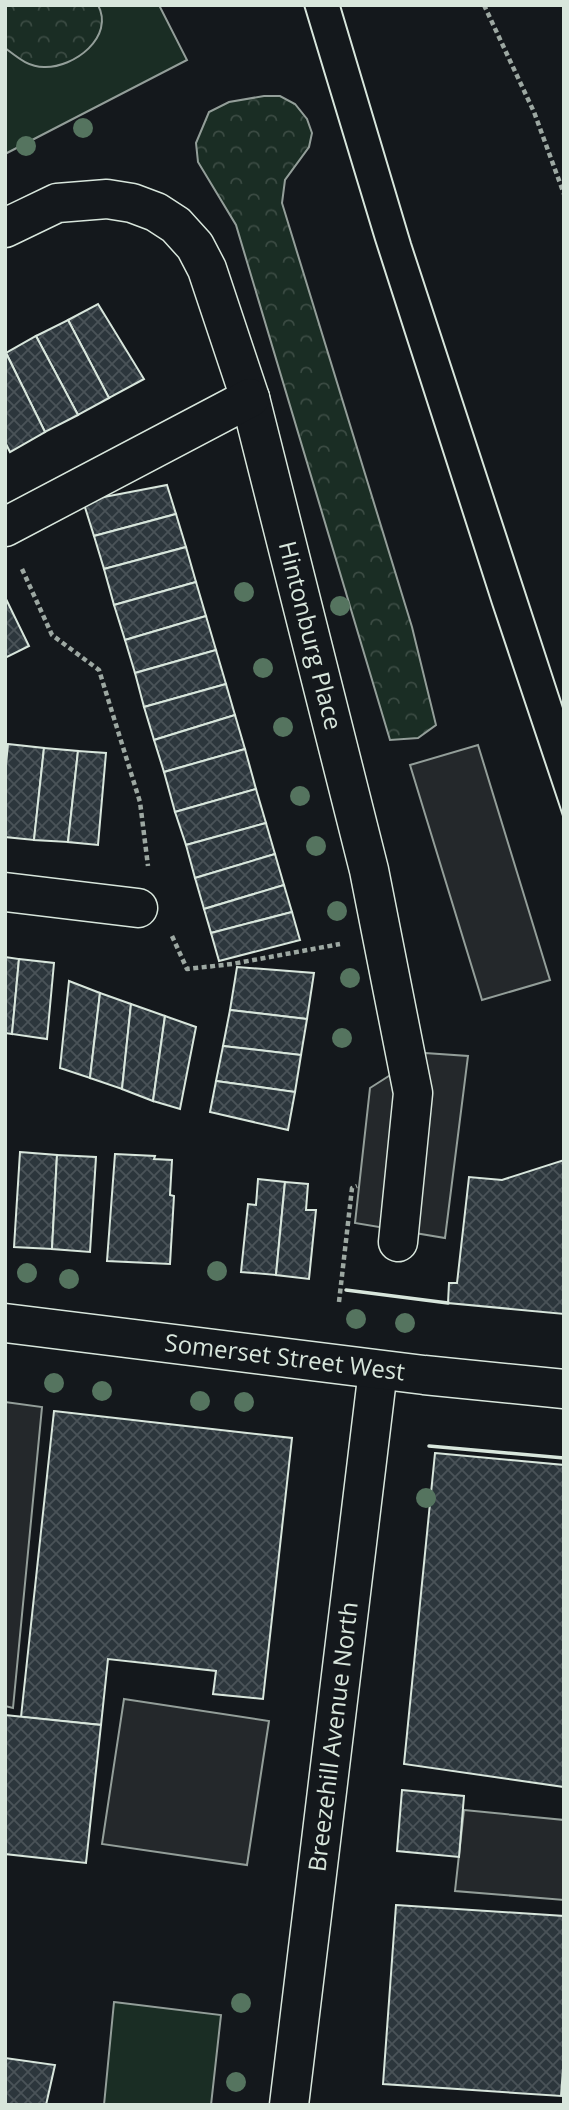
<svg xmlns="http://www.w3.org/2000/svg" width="569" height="2110" viewBox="0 0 569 2110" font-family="'Open Sans',sans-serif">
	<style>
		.green { fill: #1a2d24; stroke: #939e99; stroke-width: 2 }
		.forest { fill: url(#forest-crowns); stroke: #939e99; stroke-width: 2 }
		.parking { fill: #24282b; stroke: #939e99; stroke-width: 2 }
		.building { fill: url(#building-cross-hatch); stroke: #d8e6dc; stroke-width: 2 }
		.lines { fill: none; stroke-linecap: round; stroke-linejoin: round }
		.minor-casing { stroke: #d8e6dc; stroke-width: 41 }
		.major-casing { stroke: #d8e6dc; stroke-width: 41 }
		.path { stroke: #9da8a2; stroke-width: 4.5; stroke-dasharray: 5 3.5; stroke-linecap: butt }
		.minor { stroke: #14181c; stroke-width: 38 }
		.major { stroke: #14181c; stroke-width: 38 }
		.tram { stroke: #d8e6dc; stroke-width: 2 }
		.wall { stroke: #d8e6dc; stroke-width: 3.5 }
		.tree { fill: #55745f }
		.labels { text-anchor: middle; stroke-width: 5; stroke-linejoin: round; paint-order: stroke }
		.street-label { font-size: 24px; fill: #d8e6dc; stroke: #14181c }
	</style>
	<defs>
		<pattern id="forest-crowns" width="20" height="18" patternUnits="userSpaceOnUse" patternTransform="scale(1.75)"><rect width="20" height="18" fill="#1a2d24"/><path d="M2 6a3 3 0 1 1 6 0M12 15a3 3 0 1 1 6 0" fill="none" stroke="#3b4b43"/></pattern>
		<pattern id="building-cross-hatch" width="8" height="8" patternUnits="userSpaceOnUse" patternTransform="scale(1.75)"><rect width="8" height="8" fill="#2c363c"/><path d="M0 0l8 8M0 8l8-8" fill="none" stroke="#4a5358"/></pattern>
	</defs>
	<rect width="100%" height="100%" fill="#14181c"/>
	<g class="green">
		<path d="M 5,5 L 159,5 L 187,60 L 5,154 Z"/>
		<path d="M 114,2002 L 221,2015 L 211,2105 L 104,2105 Z"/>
	</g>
	<g class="forest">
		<path d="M 5,5 L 98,5 C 115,37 74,68 44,67 C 28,67 17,57 5,48 Z"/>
		<path d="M 264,96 L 280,96 L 295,104 L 307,119 L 312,133 L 309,147 L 285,180 L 282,203 L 412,627 L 436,725 L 418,738 L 390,740 L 236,225 L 198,162 L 196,143 L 209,112 L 229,102 Z"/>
	</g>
	<g class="parking">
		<path d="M 478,745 L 550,980 L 482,1000 L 410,765 Z"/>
		<path d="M 425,1053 L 468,1056 L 445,1238 L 355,1223 L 370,1088 Z"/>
		<path d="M 5,1402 L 42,1407 L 13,1708 L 5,1706 Z"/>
		<path d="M 124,1699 L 269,1721 L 247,1865 L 102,1844 Z"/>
		<path d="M 464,1810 L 564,1820 L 564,1900 L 455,1891 Z"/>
	</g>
	<g class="building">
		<path d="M 98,304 L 144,379 L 109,398 L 68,320 Z"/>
		<path d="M 68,320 L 109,398 L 78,415 L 36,336 Z"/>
		<path d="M 36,336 L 78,415 L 45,432 L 6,353 Z"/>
		<path d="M 6,353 L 45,432 L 10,452 L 5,442 Z"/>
		<path d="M 167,485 L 176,514 L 94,536 L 83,501 Z"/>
		<path d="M 176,514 L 186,547 L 104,569 L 94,536 Z"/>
		<path d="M 186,547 L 196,582 L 114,605 L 104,569 Z"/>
		<path d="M 196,582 L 206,616 L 125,640 L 114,605 Z"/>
		<path d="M 5,597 L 29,646 L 5,658 Z"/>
		<path d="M 206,616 L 216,650 L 135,673 L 125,640 Z"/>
		<path d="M 216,650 L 226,684 L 144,707 L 135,673 Z"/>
		<path d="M 226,684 L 235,715 L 154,740 L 144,707 Z"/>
		<path d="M 235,715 L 245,749 L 164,772 L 154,740 Z"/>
		<path d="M 8,744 L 44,748 L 34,840 L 5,837 L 5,774 Z"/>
		<path d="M 44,748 L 78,751 L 68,842 L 34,840 Z"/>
		<path d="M 245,749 L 256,789 L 175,812 L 164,772 Z"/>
		<path d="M 78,751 L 106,753 L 98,845 L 68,842 Z"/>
		<path d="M 256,789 L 266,823 L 186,845 L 175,812 Z"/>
		<path d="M 266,823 L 275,854 L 195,878 L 186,845 Z"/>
		<path d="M 275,854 L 284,885 L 204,909 L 195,878 Z"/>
		<path d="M 284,885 L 292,912 L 211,933 L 204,909 Z"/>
		<path d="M 292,912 L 300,940 L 219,961 L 211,933 Z"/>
		<path d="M 5,957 L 19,959 L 12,1034 L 5,1033 Z"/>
		<path d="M 19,959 L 54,963 L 47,1039 L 12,1034 Z"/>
		<path d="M 237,967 L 314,973 L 307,1019 L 230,1010 Z"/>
		<path d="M 69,981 L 100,993 L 90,1078 L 60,1068 Z"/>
		<path d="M 100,993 L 131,1004 L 122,1089 L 90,1078 Z"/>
		<path d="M 131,1004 L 165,1016 L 153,1101 L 122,1089 Z"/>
		<path d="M 230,1010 L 307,1019 L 301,1055 L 223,1046 Z"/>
		<path d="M 165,1016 L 196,1027 L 180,1109 L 153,1101 Z"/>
		<path d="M 223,1046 L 301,1055 L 295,1092 L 216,1081 Z"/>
		<path d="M 216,1081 L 295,1092 L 288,1130 L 210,1112 Z"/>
		<path d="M 20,1152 L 57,1155 L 52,1249 L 14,1247 Z"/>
		<path d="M 115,1154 L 155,1156 L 154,1159 L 172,1160 L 170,1195 L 174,1196 L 170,1264 L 107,1261 Z"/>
		<path d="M 57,1155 L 96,1157 L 90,1252 L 52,1249 Z"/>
		<path d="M 564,1160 L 564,1314 L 448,1303 L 449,1283 L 457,1283 L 469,1177 L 502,1180 Z"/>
		<path d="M 258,1179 L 285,1182 L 276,1275 L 241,1272 L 248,1204 L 256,1205 Z"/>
		<path d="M 285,1182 L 308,1184 L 306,1210 L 316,1210 L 309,1279 L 276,1275 Z"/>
		<path d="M 54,1411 L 292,1438 L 263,1699 L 213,1694 L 216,1671 L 108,1659 L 101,1725 L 21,1717 Z"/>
		<path d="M 435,1453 L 564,1465 L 564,1787 L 404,1764 Z"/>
		<path d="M 5,1715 L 101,1725 L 86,1863 L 5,1854 Z"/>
		<path d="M 402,1790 L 464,1796 L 459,1857 L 397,1851 Z"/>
		<path d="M 396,1905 L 564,1916 L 564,2055 L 561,2096 L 383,2084 Z"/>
		<path d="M 5,2058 L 55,2065 L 46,2105 L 5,2105 Z"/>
	</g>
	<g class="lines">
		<g class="minor-casing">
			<g id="minor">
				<path id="s1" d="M 5,228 L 57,203 L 107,199 L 132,203 L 156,212 L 176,225 L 195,246 L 207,269 L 250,398 L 369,870 L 413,1093 L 398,1242"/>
				<path d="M 5,527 L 250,398"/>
				<path d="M 5,892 L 138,908"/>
				<path id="s2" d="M 289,2105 L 378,1370"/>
			</g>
		</g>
		<g class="major-casing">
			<g id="major">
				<path id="s3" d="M 5,1323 L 424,1375 L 564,1389"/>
			</g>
		</g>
		<g class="path">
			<path d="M 484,5 L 534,112 L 564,194"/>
			<path d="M 22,569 L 52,635 L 99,670 L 140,802 L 148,866"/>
			<path d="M 172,936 L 187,969 L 232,964 L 340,944"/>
			<path d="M 339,1302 L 352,1188 L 357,1186"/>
		</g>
		<use href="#minor" class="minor"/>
		<use href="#major" class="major"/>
		<g class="tram">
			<path d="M 304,5 L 375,240 L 492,604 L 564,819"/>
			<path d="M 340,5 L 411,243 L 564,711"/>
		</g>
		<g class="wall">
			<path d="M 346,1290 L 448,1303"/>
			<path d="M 429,1446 L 564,1458"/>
		</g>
	</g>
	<g class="tree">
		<circle cx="83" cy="128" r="10"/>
		<circle cx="26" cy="146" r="10"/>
		<circle cx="244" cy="592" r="10"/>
		<circle cx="340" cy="606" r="10"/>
		<circle cx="263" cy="668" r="10"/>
		<circle cx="283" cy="727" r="10"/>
		<circle cx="300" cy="796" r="10"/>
		<circle cx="316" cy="846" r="10"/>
		<circle cx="337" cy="911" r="10"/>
		<circle cx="350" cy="978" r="10"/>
		<circle cx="342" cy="1038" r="10"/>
		<circle cx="217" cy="1271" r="10"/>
		<circle cx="27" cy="1273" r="10"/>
		<circle cx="69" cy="1279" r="10"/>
		<circle cx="356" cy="1319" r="10"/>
		<circle cx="405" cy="1323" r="10"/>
		<circle cx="54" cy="1383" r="10"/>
		<circle cx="102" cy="1391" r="10"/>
		<circle cx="200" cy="1401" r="10"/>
		<circle cx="244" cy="1402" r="10"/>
		<circle cx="426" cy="1498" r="10"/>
		<circle cx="241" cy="2003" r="10"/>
		<circle cx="236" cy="2082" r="10"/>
	</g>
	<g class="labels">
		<g class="street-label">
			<text dy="8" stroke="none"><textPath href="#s1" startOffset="618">Hintonburg Place</textPath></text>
			<text dy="8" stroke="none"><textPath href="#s3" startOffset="282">Somerset Street West</textPath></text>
			<text dy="8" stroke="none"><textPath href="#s2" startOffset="371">Breezehill Avenue North</textPath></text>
		</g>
	</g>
	<rect width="569" height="2110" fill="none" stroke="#d8e6dc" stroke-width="14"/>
</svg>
